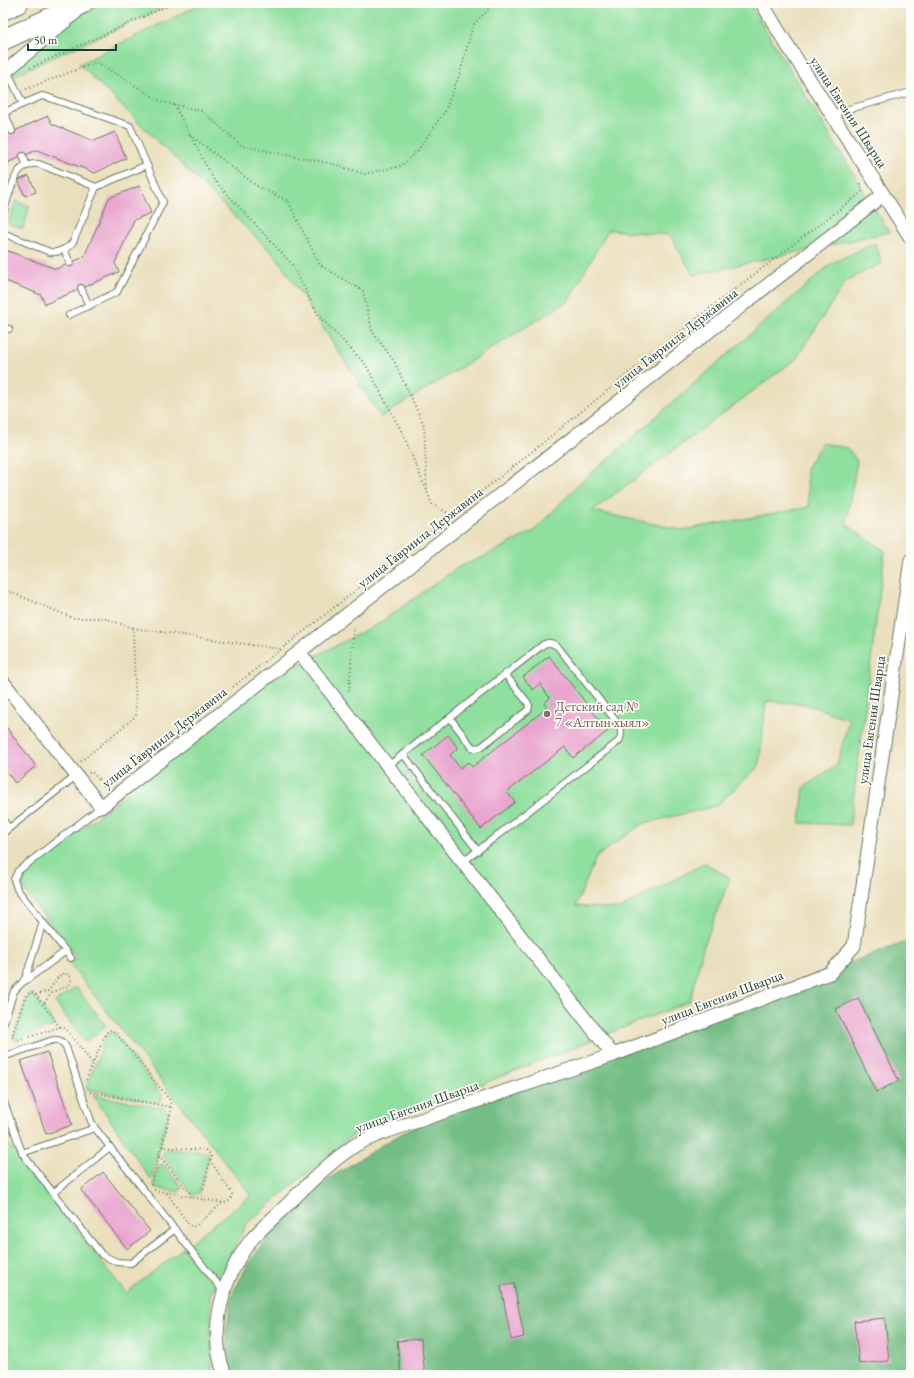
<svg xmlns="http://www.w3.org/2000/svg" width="914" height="1378" viewBox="0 0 914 1378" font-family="'EB Garamond',serif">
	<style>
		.green { fill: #8fdf9e; stroke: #578e69 }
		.forest { fill: #73be85; stroke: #497e5c }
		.building { fill: #e9a4cf }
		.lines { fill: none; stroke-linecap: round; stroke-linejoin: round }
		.lane-casing { stroke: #667664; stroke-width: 8 }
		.street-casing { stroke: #667664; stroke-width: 15 }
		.primary-casing { stroke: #667664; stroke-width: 22 }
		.path { stroke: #667664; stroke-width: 2; stroke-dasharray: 1 3; stroke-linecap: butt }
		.lane { stroke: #fff; stroke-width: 6 }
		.street { stroke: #fff; stroke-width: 13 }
		.primary { stroke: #fff; stroke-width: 20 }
		.education-dot { fill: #8d6e63; stroke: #fdfcf7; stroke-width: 1.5 }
		.labels { text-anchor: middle; stroke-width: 3.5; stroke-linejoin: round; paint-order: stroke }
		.street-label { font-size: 14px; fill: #1f3d34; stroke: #fdfcf7 }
		.education-label { font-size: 14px; fill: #785e54; stroke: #fdfcf7; text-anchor: start }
	</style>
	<rect width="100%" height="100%" fill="#fdfcf7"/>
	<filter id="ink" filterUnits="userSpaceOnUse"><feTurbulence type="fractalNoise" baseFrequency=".025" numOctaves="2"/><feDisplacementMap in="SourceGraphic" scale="8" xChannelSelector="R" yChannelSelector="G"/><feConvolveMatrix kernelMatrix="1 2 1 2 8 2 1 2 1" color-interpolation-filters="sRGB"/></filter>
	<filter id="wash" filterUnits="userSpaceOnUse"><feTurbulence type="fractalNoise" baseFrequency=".012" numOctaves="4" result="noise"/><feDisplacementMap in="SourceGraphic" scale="16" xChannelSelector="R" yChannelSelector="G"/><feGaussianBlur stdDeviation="0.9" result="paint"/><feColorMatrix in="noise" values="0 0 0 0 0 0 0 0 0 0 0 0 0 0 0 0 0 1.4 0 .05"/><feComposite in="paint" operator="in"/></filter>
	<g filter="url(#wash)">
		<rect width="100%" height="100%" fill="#eadfbc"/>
		<g class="green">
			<path d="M 104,3 L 174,3 L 10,77 L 7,70 L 85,12 Z"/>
			<path d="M 203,3 L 749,3 L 889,232 L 693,275 L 670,235 L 608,230 L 568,301 L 381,417 L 278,259 L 79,64 Z"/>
			<path d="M 16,201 L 30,206 L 23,229 L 8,224 Z"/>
			<path d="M 875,243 L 882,263 L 846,281 L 796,359 L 592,511 L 683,530 L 809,507 L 806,468 L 822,443 L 848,448 L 857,461 L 846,524 L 885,551 L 850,825 L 800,823 L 804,787 L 837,765 L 849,719 L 804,704 L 766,701 L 759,766 L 716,806 L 642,824 L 596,857 L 576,906 L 619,909 L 705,863 L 730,878 L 703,948 L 690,1001 L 352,1136 L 247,1223 L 210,1295 L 212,1368 L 215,1375 L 3,1375 L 3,1137 L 126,1293 L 251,1195 L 69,963 L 76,957 L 24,890 C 21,883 23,878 27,872 L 110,807 L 247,692 L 381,622 L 457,568 L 485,556 L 534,531 L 579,484 L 832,263 Z"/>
			<path d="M 76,987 L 106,1026 L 85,1042 L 55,1002 Z"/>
			<path d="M 30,994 L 33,995 L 54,1022 L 54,1026 L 16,1039 L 14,1036 L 28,996 Z"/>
			<path d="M 111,1032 L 114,1033 L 162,1095 L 162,1099 L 157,1103 L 87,1089 L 87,1085 L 107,1035 Z"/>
			<path d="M 93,1095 L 163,1108 L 169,1113 L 151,1180 Z"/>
			<path d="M 167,1149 L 206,1152 L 209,1157 L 199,1193 L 196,1194 L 192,1194 L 164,1158 L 163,1154 Z"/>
			<path d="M 162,1164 L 165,1166 L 181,1186 L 181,1189 L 179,1192 L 156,1188 L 153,1185 L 158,1167 Z"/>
		</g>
		<path class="forest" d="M 911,940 L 911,1375 L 230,1375 L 226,1331 L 232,1295 L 248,1264 L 272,1232 L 330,1178 L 382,1145 L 420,1123 Z"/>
		<g id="blocks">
			<g class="building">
				<path d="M 48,116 L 52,124 L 94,141 L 115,132 L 126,158 L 95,173 L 37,150 L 9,162 L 3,177 L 3,136 Z"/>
				<path d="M 29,176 L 36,192 L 25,196 L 18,180 Z"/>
				<path d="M 139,186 L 151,213 L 134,220 L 115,263 L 119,272 L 45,304 L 41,295 L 3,280 L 3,249 L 56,269 L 84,257 L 109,198 Z"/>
				<path d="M 549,656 L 608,731 L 573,758 L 565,747 L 507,792 L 515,802 L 481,829 L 423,755 L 448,735 L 458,748 L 450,755 L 460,768 L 468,762 L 472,767 L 547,708 L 544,703 L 550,698 L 540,684 L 533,690 L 523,677 Z"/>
				<path d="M 3,723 L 36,766 L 15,783 L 3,767 Z"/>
				<path d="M 858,998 L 899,1081 L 876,1092 L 836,1009 Z"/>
				<path d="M 47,1052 L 72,1125 L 46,1134 L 21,1061 Z"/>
				<path d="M 103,1172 L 150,1231 L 127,1249 L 81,1190 Z"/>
				<path d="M 514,1284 L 524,1337 L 511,1340 L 501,1286 Z"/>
				<path d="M 885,1318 L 889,1361 L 859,1364 L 854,1321 Z"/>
				<path d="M 421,1339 L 425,1375 L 401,1375 L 397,1341 Z"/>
			</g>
		</g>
	</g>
	<g filter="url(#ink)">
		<use href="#blocks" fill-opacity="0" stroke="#667664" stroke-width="1"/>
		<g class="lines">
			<g class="lane-casing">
				<g id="lane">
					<path d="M 23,104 L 42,96 L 47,97 L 130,126 L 163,202 L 117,292 L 69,315"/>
					<path d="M 4,112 L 12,131"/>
					<path d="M 3,113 L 23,104 L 7,70"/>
					<path d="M 831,114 L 911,92"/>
					<path d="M 23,156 L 27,166"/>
					<path d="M 3,214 C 6,204 13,178 19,171 C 23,166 33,163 39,164 L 96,187 L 147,165"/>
					<path d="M 3,233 L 50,252 C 58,253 68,249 73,242 L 96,187"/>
					<path d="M 64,249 L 70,263"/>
					<path d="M 81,288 L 89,306"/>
					<path d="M 3,327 L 9,329"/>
					<path d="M 450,718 L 472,747 L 476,748 L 481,747 L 528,710 L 529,706 L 528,703 L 505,674"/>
					<path d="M 403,754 L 478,851"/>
					<path d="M 388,766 L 544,644 C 550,642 553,643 558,647 L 619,725 C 622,731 622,735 619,741 L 463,862"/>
					<path d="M 3,820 L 9,828"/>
					<path d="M 3,833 L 76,776"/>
					<path d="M 71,958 L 17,889 L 14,879 L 18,871 L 101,807"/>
					<path d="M 25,981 L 66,951"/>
					<path d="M 3,1025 L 14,991 L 22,983 L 26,977 L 43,922"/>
					<path d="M 3,1057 L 53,1040 C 59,1039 63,1042 66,1047 L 91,1121 L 95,1128 L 223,1291"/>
					<path d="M 3,1099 L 20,1147 L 25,1157 L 102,1255 L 117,1262 L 131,1263 L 175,1229"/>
					<path d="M 22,1153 L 95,1128"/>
					<path d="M 53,1193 L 110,1147"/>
				</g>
			</g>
			<g class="street-casing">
				<g id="street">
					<path d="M 762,3 L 779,32 L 911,238"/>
					<path d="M 3,72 L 7,70 L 76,12"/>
					<path d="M 299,652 L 613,1055"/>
					<path d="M 3,682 L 101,807 L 883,195"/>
					<path d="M 225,1375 C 207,1331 223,1276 251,1240 C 262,1227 276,1216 288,1204 C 309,1183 330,1162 354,1146 C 363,1140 373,1137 382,1133 L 613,1055 L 830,973 L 854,946 L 911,560"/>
				</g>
			</g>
			<g class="primary-casing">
				<g id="primary">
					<path d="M 3,10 L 18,3"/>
					<path d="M 3,40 L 83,3"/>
				</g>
			</g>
			<g class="path">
				<path d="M 30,68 L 174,3"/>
				<path d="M 26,89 L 97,62 L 162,102 L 202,111 L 242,146 L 333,164 L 365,174 L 401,166 L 418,150 L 445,111 L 460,73 L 473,25 L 495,3"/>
				<path d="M 174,105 L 214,180 L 292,264 L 318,315 L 366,365 L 403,434 L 432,504 L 451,515"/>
				<path d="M 190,135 L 257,186 L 288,201 L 320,265 L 363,291 L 372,331 L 394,361 L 424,425 L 427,491"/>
				<path d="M 3,589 L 73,618 L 103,618 L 133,628 L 136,716 L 80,762"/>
				<path d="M 133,628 L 280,649"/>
				<path d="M 233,687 L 514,466 L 706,311 L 857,196 L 862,191 L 862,187 L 859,181"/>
				<path d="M 349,691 L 354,624"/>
				<path d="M 89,773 L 92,772 L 106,788"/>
				<path d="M 36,995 L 48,991 L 53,985 L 59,976 L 66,973 L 71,977 C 72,988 61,988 53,992 C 49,996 46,1000 44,1005"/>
				<path d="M 60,1027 L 35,994 L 31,992 L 26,995 L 12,1036 L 14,1040 L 17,1041 L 60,1027 L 63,1027 L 66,1029 L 93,1064"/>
				<path d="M 86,1080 L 106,1033 L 109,1030 L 112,1030 L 117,1034 L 169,1099 L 171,1104 L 171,1111 L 151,1185"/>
				<path d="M 90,1092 L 171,1107"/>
				<path d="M 162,1147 L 206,1150 L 210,1154 L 211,1157 L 201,1199"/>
				<path d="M 159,1155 L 192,1196"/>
				<path d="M 154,1190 L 223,1203 L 228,1202 L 232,1197 L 232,1194 L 210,1160"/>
				<path d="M 167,1193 L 189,1225 L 193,1227 L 197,1225 L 222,1203"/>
			</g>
			<use href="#lane" class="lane"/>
			<use href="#street" class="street"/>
			<use href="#primary" class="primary"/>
		</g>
	</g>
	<circle class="education-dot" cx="547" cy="714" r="4"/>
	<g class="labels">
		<g class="street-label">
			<text transform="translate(849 112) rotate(57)" y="5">улица Евгения Шварца</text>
			<text transform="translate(675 338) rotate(-38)" y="5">улица Гавриила Державина</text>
			<text transform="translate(420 537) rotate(-38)" y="5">улица Гавриила Державина</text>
			<text transform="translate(871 720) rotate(-82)" y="5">улица Евгения Шварца</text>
			<text transform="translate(164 737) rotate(-38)" y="5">улица Гавриила Державина</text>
			<text transform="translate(722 997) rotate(-21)" y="5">улица Евгения Шварца</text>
			<text transform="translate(417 1106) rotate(-20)" y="5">улица Евгения Шварца</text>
		</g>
		<g class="education-label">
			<text x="555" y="711">Детский сад №<tspan x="555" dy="16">7 «Алтын хыял»</tspan></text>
		</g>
	</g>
	<rect width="914" height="1378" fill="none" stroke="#fdfcf7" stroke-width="16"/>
	<path d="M28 44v6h88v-6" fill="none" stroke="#1f3d34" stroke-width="2"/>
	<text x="34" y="44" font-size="12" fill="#1f3d34" stroke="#fdfcf7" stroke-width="3" paint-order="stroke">50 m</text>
</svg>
